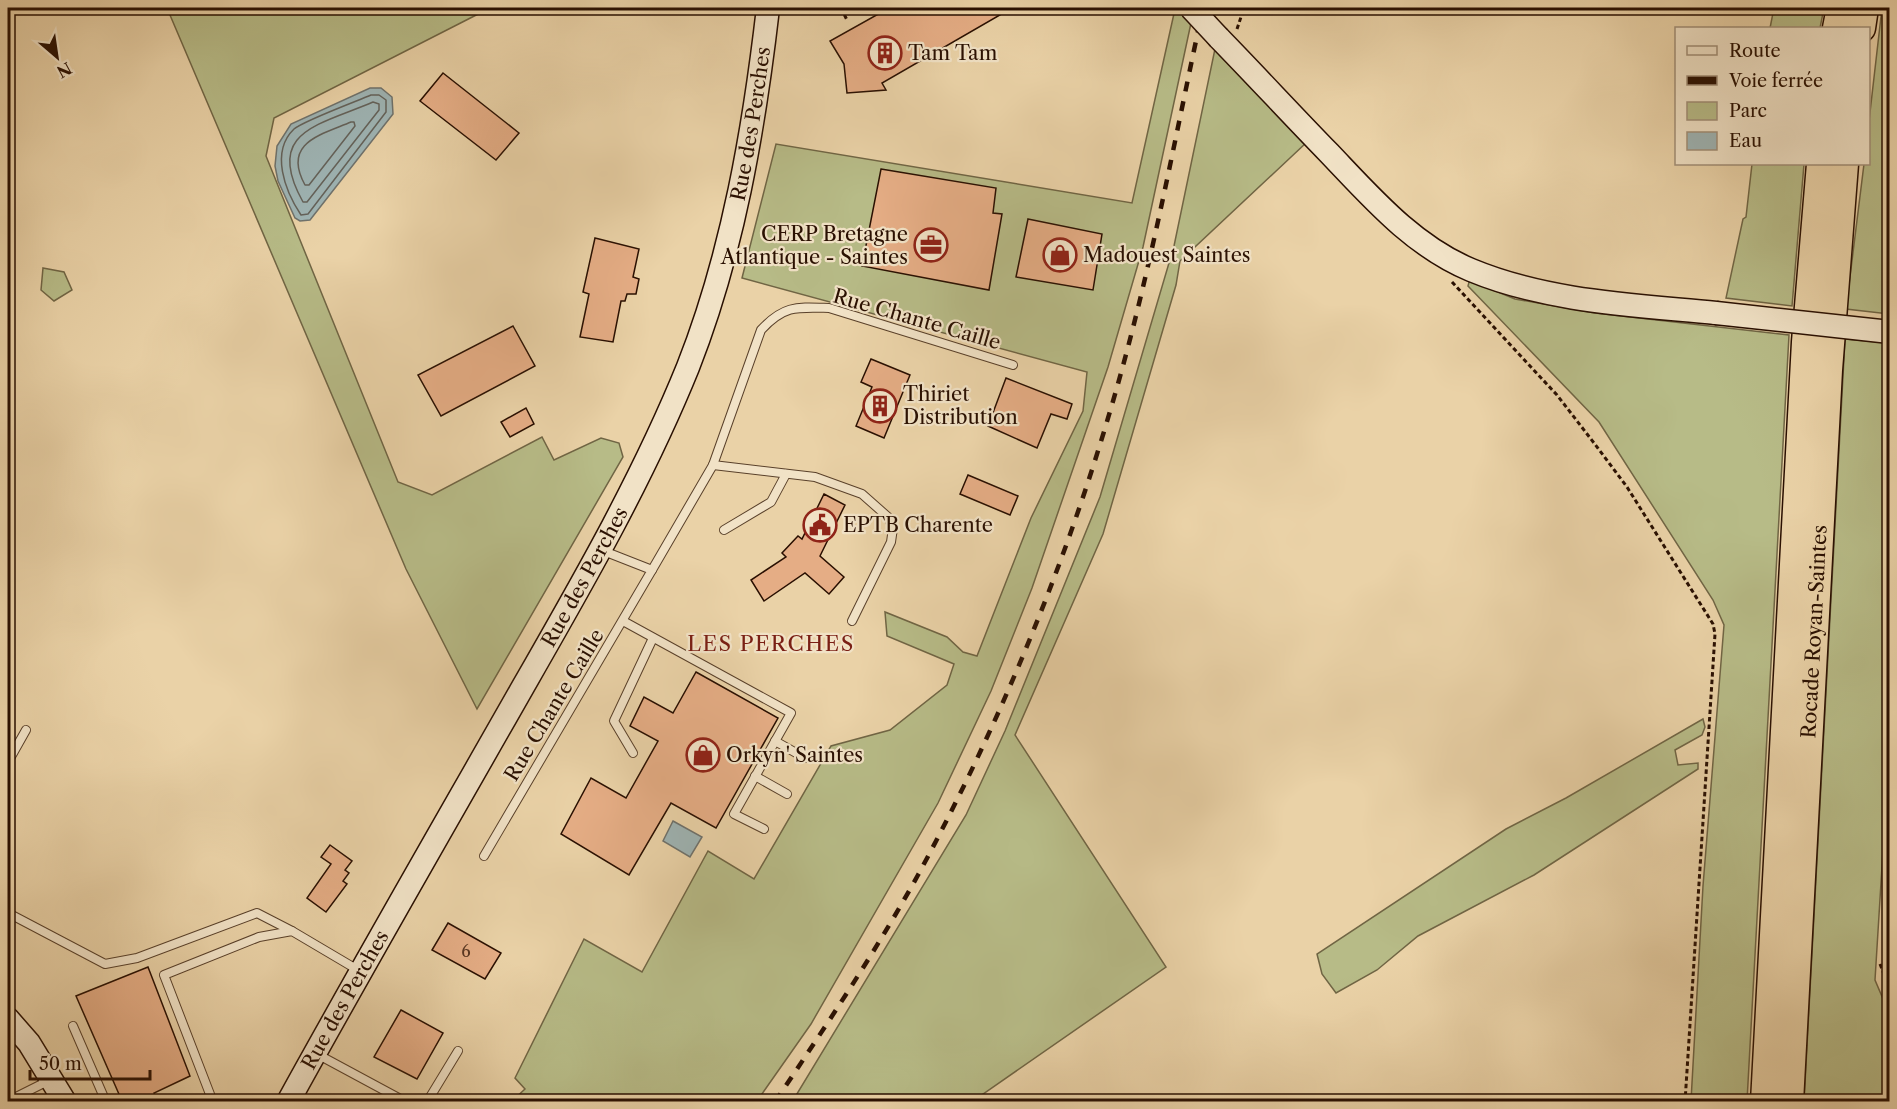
<svg xmlns="http://www.w3.org/2000/svg" width="1897" height="1109" viewBox="0 0 1897 1109" font-family="'Libre Caslon Text',serif">
	<style>
		.green { fill: #b7bb87; stroke: #706544; stroke-width: 1.5 }
		.water { fill: #9eb4b4; stroke: #6f726c; stroke-width: 1.5 }
		.lines { fill: none; stroke-linecap: round; stroke-linejoin: round }
		.shore { stroke: #64625a; stroke-width: 1.5 }
		.building { fill: #e5ad85; stroke: #290f01; stroke-width: 1.5 }
		.lane-casing { stroke: #59402a; stroke-width: 10 }
		.secondary-casing { stroke: #290f01; stroke-width: 25 }
		.highway-casing { stroke: #290f01; stroke-width: 31 }
		.path { stroke: #290f01; stroke-width: 3; stroke-dasharray: 4.5 3; stroke-linecap: butt }
		.lane { stroke: #f1e2c6; stroke-width: 8 }
		.secondary { stroke: #f1e2c6; stroke-width: 22 }
		.highway { stroke: #ead2a7; stroke-width: 28 }
		.rail { stroke: #290f01; stroke-width: 4.5; stroke-dasharray: 10 10; stroke-linecap: butt }
		.secondary-bridge-casing { stroke: #290f01; stroke-width: 25; stroke-linecap: butt }
		.secondary-bridge { stroke: #f1e2c6; stroke-width: 22 }
		.labels { text-anchor: middle; stroke-width: 4.5; stroke-linejoin: round; paint-order: stroke }
		.number-label { font-size: 16px; fill: #583622 }
		.poi-label { font-size: 20px; fill: #290f01; stroke: #f1e2c6; text-anchor: start }
		.street-label { font-size: 20px; fill: #290f01; stroke: #f1e2c6 }
		.neighbourhood-label { font-size: 21px; letter-spacing: 1.5px; fill: #7a1f14; stroke: #f1e2c6 }
	</style>
	<rect width="100%" height="100%" fill="#ead2a7"/>
	<filter id="stains"><feTurbulence type="fractalNoise" baseFrequency=".00333" numOctaves="4"/><feColorMatrix values="0 0 0 0 .2 0 0 0 0 .09 0 0 0 0 .02 0 0 0 .5 -.17"/></filter>
	<radialGradient id="worn" r=".72"><stop offset=".6" stop-color="#630" stop-opacity="0"/><stop offset="1" stop-color="#630" stop-opacity=".3"/></radialGradient>
	<g class="green">
		<path d="M 167,8 L 490,8 L 274,118 L 266,156 L 398,482 L 432,495 L 542,437 L 554,460 L 601,438 L 619,443 L 623,457 L 477,709 L 406,569 Z"/>
		<path d="M 1774,8 L 1824,8 L 1820,28 L 1770,28 Z"/>
		<path d="M 1882,8 L 1889,8 L 1889,314 L 1846,309 L 1864,164 L 1868,164 L 1869,121 Z"/>
		<path d="M 1175,9 L 1191,23 L 1143,247 L 1108,367 L 1032,588 L 991,691 L 938,803 L 811,1024 L 757,1101 L 511,1102 L 525,1089 L 515,1078 L 584,939 L 642,972 L 708,851 L 754,879 L 831,746 L 890,730 L 947,685 L 954,664 L 887,636 L 885,612 L 947,637 L 963,652 L 977,656 L 1031,518 L 1083,411 L 1087,372 L 742,278 L 776,144 L 1132,203 Z"/>
		<path d="M 1216,44 L 1307,142 L 1180,261 L 1176,285 L 1103,534 L 1015,735 L 1166,967 L 973,1101 L 792,1102 L 966,815 L 1005,731 L 1100,497 L 1174,246 Z"/>
		<path d="M 1752,164 L 1804,164 L 1792,306 L 1726,298 L 1743,219 L 1746,217 Z"/>
		<path d="M 43,268 L 64,272 L 72,290 L 54,301 L 41,290 Z"/>
		<path d="M 1469,282 L 1476,283 L 1515,299 L 1595,313 L 1789,335 L 1747,1101 L 1691,1101 L 1703,886 L 1724,625 L 1713,600 L 1599,422 L 1468,286 Z"/>
		<path d="M 1845,339 L 1889,343 L 1890,737 L 1875,980 L 1889,1013 L 1889,1101 L 1804,1102 Z"/>
		<path d="M 1703,719 L 1705,727 L 1702,735 L 1675,750 L 1678,765 L 1698,763 L 1698,769 L 1534,875 L 1418,936 L 1377,970 L 1336,993 L 1322,974 L 1317,954 L 1506,829 L 1566,798 Z"/>
	</g>
	<g class="water">
		<path d="M 370,88 L 381,88 L 392,97 L 393,114 L 310,220 L 300,221 L 295,218 L 278,181 L 275,166 L 277,146 L 291,124 Z"/>
		<path d="M 673,821 L 702,837 L 690,857 L 663,841 Z"/>
	</g>
	<g class="lines">
		<g class="shore">
			<path d="M 371,95 L 379,95 L 386,100 L 386,112 L 308,214 L 301,215 C 285,191 270,152 294,129 C 303,121 357,101 371,95 Z"/>
			<path d="M 373,102 L 379,104 L 379,110 L 307,202 L 303,202 C 263,131 320,125 373,102 Z"/>
			<path d="M 351,122 L 354,122 L 355,126 L 309,185 L 305,185 C 282,143 320,135 351,122 Z"/>
		</g>
	</g>
	<g class="building">
		<path d="M 889,8 L 1012,8 L 882,83 L 886,90 L 847,93 L 844,64 L 830,41 Z"/>
		<path d="M 443,73 L 519,133 L 496,160 L 420,101 Z"/>
		<path d="M 881,169 L 996,188 L 993,213 L 1002,214 L 989,290 L 862,266 Z"/>
		<path d="M 1028,219 L 1102,234 L 1093,290 L 1016,277 Z"/>
		<path d="M 595,238 L 639,249 L 633,277 L 639,279 L 636,294 L 627,294 L 625,301 L 621,301 L 613,342 L 580,337 L 589,294 L 583,292 Z"/>
		<path d="M 513,326 L 535,366 L 441,416 L 418,375 Z"/>
		<path d="M 871,359 L 910,375 L 884,438 L 856,426 L 872,387 L 861,382 Z"/>
		<path d="M 1006,378 L 1072,404 L 1067,419 L 1051,414 L 1037,448 L 988,426 Z"/>
		<path d="M 526,408 L 534,424 L 510,437 L 501,422 Z"/>
		<path d="M 968,475 L 1018,496 L 1010,515 L 960,494 Z"/>
		<path d="M 824,494 L 845,505 L 820,556 L 844,577 L 829,594 L 805,573 L 764,601 L 751,580 L 786,557 L 782,553 L 798,536 L 802,539 Z"/>
		<path d="M 696,672 L 778,718 L 716,828 L 671,803 L 629,875 L 561,834 L 591,778 L 626,798 L 658,741 L 630,726 L 644,697 L 673,713 Z"/>
		<path d="M 330,845 L 352,861 L 345,870 L 349,873 L 343,881 L 347,884 L 326,912 L 307,898 L 331,864 L 321,857 Z"/>
		<path d="M 448,923 L 501,953 L 485,979 L 432,950 Z"/>
		<path d="M 148,967 L 190,1076 L 154,1093 L 158,1101 L 122,1101 L 76,996 Z"/>
		<path d="M 401,1010 L 443,1033 L 417,1079 L 374,1057 Z"/>
	</g>
	<g class="lines">
		<g class="lane-casing">
			<g id="lane">
				<path d="M 713,465 L 815,477 L 862,494 L 888,517 L 893,528 L 891,542 L 852,621"/>
				<path d="M 724,530 L 771,502 L 786,474"/>
				<path d="M 652,570 L 713,465 L 761,330 C 784,305 797,307 829,308 L 1013,365"/>
				<path d="M 623,621 L 791,713 L 734,814 L 764,829"/>
				<path d="M 775,741 L 805,758"/>
				<path d="M 633,753 L 614,721 L 653,638"/>
				<path d="M 8,762 L 26,730"/>
				<path d="M 755,776 L 787,794"/>
				<path d="M 484,856 L 652,570 L 601,550"/>
				<path d="M 8,913 L 105,964 L 137,958 L 257,913 L 292,931"/>
				<path d="M 73,1026 L 106,1102"/>
				<path d="M 315,1053 L 406,1102"/>
				<path d="M 8,1101 L 52,1079"/>
				<path d="M 213,1102 L 164,975 L 259,937 L 292,931 L 358,970"/>
				<path d="M 427,1102 L 458,1051"/>
			</g>
		</g>
		<g class="secondary-casing">
			<g id="secondary">
				<path d="M 1219,38 C 1256,76 1292,115 1329,153 C 1371,197 1413,246 1471,270 C 1548,302 1635,305 1716,313"/>
				<path d="M 8,1019 L 29,1043 L 65,1102"/>
				<path id="s1" d="M 288,1102 C 365,962 445,824 524,685 C 583,582 643,478 688,367 C 733,253 754,129 768,8"/>
			</g>
		</g>
		<g class="highway-casing">
			<g id="highway">
				<path d="M 1837,28 L 1841,8"/>
				<path d="M 1861,28 L 1864,8"/>
				<path d="M 1765,1102 L 1806,342 L 1821,164"/>
				<path id="s2" d="M 1789,1102 L 1828,370 L 1844,164"/>
			</g>
		</g>
		<g class="path">
			<path d="M 841,8 L 847,20"/>
			<path d="M 1237,29 L 1244,8"/>
			<path d="M 1452,282 L 1557,395 L 1594,443 L 1627,487 L 1713,624 L 1715,634 L 1685,1102"/>
			<path d="M 1880,964 L 1890,989"/>
		</g>
		<use href="#lane" class="lane"/>
		<use href="#secondary" class="secondary"/>
		<use href="#highway" class="highway"/>
		<path class="rail" d="M 775,1102 C 825,1027 875,953 918,875 C 998,727 1064,569 1111,408 C 1150,276 1174,142 1203,8"/>
		<g class="secondary-bridge-casing">
			<g id="secondary-bridge">
				<path d="M 1191,8 L 1219,38"/>
				<path d="M 1716,313 L 1890,332"/>
			</g>
		</g>
		<use href="#secondary-bridge" class="secondary-bridge"/>
	</g>
	<defs>
		<g id="building-ring" transform="scale(1.725)"><circle r="9.5" fill="#f1e2c6" stroke="#8f2418" stroke-width="1.5"/><path d="M-4-6H4V6H1V3H-1V6H-4ZM-2.5-4.3h1.7v1.8h-1.7ZM.8-4.3h1.7v1.8H.8ZM-2.5-1h1.7V.8h-1.7ZM.8-1h1.7V.8H.8Z" fill="#8f2418"/></g>
		<g id="office-ring" transform="scale(1.725)"><circle r="9.5" fill="#f1e2c6" stroke="#8f2418" stroke-width="1.5"/><path d="M-6-3h4V-5.5h4V-3h4V5H-6ZM-1-4.5V-3h2v-1.5ZM-6 0V1H6V0Z" fill="#8f2418"/></g>
		<g id="shop-ring" transform="scale(1.725)"><circle r="9.5" fill="#f1e2c6" stroke="#8f2418" stroke-width="1.5"/><path d="M-5-2.5h2.3a2.7 3.5 0 0 1 5.4 0H5L5.5 6h-11ZM-1.5-2.5h3a1.5 2.3 0 0 0-3 0Z" fill="#8f2418"/></g>
		<g id="civic-ring" transform="scale(1.725)"><circle r="9.5" fill="#f1e2c6" stroke="#8f2418" stroke-width="1.5"/><path d="M-.6-6.5H3V-4.5H.6V-3L4-1V1h2V6H-6V1h2V-1L-.6-3ZM-1.2 2.5V6h2.4V2.5Z" fill="#8f2418"/></g>
	</defs>
	<g fill-rule="evenodd">
		<use href="#building-ring" x="885" y="53"/>
		<use href="#office-ring" x="931" y="245"/>
		<use href="#shop-ring" x="1060" y="255"/>
		<use href="#building-ring" x="880" y="406"/>
		<use href="#civic-ring" x="820" y="525"/>
		<use href="#shop-ring" x="703" y="755"/>
	</g>
	<g class="labels">
		<g class="number-label">
			<text x="466" y="957">6</text>
		</g>
		<g class="poi-label">
			<text x="908" y="60">Tam Tam</text>
			<text x="908" y="241" text-anchor="end">CERP Bretagne<tspan x="908" dy="23">Atlantique - Saintes</tspan></text>
			<text x="1083" y="262">Madouest Saintes</text>
			<text x="903" y="401">Thiriet<tspan x="903" dy="23">Distribution</tspan></text>
			<text x="843" y="532">EPTB Charente</text>
			<text x="726" y="762">Orkyn' Saintes</text>
		</g>
		<g class="street-label">
			<text dy="7" stroke="none"><textPath href="#s1" startOffset="1089">Rue des Perches</textPath></text>
			<text transform="translate(917 319) rotate(16)" y="7">Rue Chante Caille</text>
			<text dy="7" stroke="none"><textPath href="#s1" startOffset="603">Rue des Perches</textPath></text>
			<text dy="7" stroke="none"><textPath href="#s2" startOffset="471">Rocade Royan-Saintes</textPath></text>
			<text transform="translate(554 705) rotate(-59)" y="7">Rue Chante Caille</text>
			<text dy="7" stroke="none"><textPath href="#s1" startOffset="117">Rue des Perches</textPath></text>
		</g>
		<g class="neighbourhood-label">
			<text x="771" y="651">LES PERCHES</text>
		</g>
	</g>
	<rect width="1897" height="1109" fill="none" stroke="#ead2a7" stroke-width="30"/>
	<rect x="9" y="9" width="1879" height="1091" fill="none" stroke="#290f01" stroke-width="3"/>
	<rect x="15" y="15" width="1867" height="1079" fill="none" stroke="#290f01" stroke-width="1.5"/>
	<rect x="1675" y="27" width="195" height="138" fill="#f1e2c6" stroke="#a18e77" stroke-width="1.5"/>
	<rect x="1687" y="46" width="30" height="9" fill="#f1e2c6" stroke="#a18e77" stroke-width="1.5"/>
	<text x="1729" y="57" font-size="18" fill="#290f01">Route</text>
	<rect x="1687" y="76" width="30" height="9" fill="#290f01" stroke="#a18e77" stroke-width="1.5"/>
	<text x="1729" y="87" font-size="18" fill="#290f01">Voie ferrée</text>
	<rect x="1687" y="102" width="30" height="18" fill="#b7bb87" stroke="#a18e77" stroke-width="1.5"/>
	<text x="1729" y="117" font-size="18" fill="#290f01">Parc</text>
	<rect x="1687" y="132" width="30" height="18" fill="#9eb4b4" stroke="#a18e77" stroke-width="1.5"/>
	<text x="1729" y="147" font-size="18" fill="#290f01">Eau</text>
	<g transform="translate(57 57) rotate(151)" stroke="#f1e2c6" stroke-width="4.5" paint-order="stroke">
	<path d="M0-4.5L10 22L0 15L-10 22Z" fill="#290f01"/>
	<text y="-9" font-size="16" font-weight="bold" text-anchor="middle" fill="#290f01">N</text>
	</g>
	<path d="M30 1070v9h120v-9" fill="none" stroke="#290f01" stroke-width="3"/>
	<text x="39" y="1070" font-size="18" fill="#290f01" stroke="#f1e2c6" stroke-width="4.5" paint-order="stroke">50 m</text>
	<rect width="100%" height="100%" filter="url(#stains)"/>
	<rect width="100%" height="100%" fill="url(#worn)"/>
</svg>
